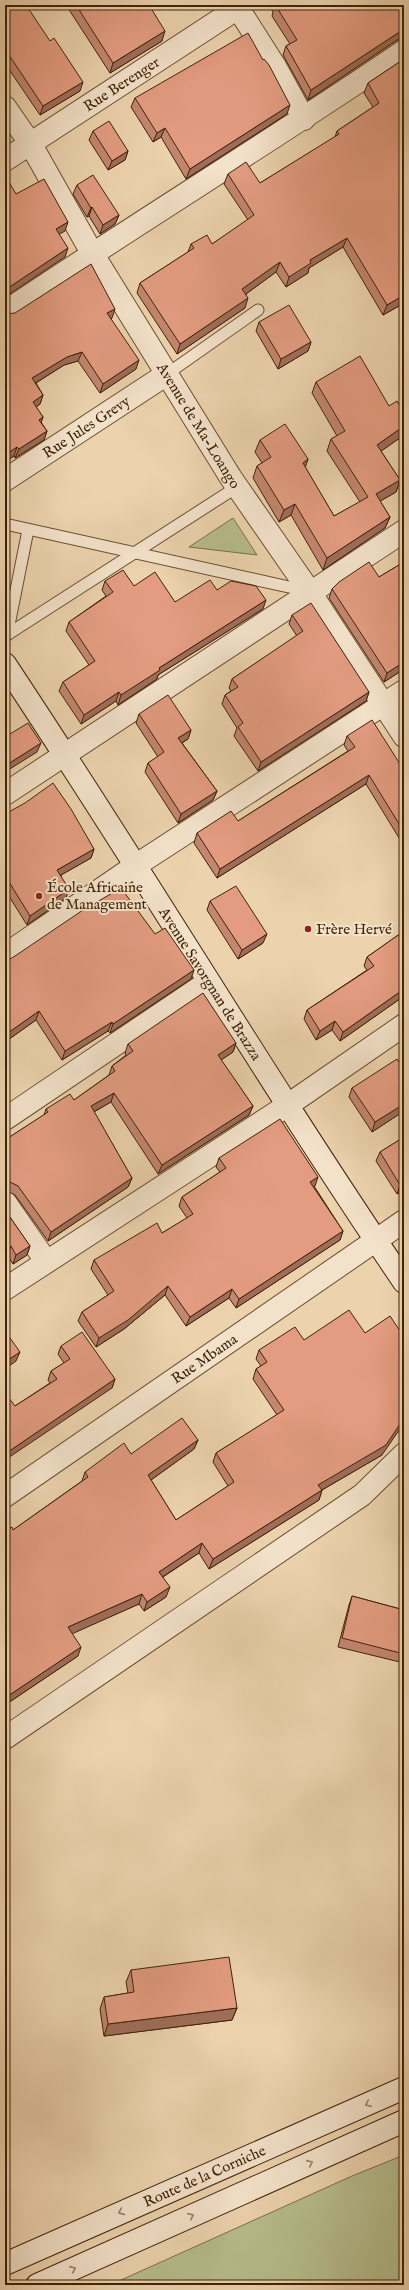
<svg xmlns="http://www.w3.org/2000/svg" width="409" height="2290" viewBox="0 0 409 2290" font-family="'IM FELL English',serif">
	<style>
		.green { fill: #b6bc8b; stroke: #7b704a }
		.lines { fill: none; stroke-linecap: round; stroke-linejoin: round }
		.service-casing { stroke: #6b4f32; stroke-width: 13 }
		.minor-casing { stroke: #6b4f32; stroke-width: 24 }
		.secondary-casing { stroke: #402309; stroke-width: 24 }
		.service { stroke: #f3e2ca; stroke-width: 11 }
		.minor { stroke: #f3e2ca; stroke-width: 22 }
		.secondary { stroke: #f3e2ca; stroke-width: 22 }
		.wall { fill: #c3866f; stroke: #402309 }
		.shaded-wall { fill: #9f6d5a; stroke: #402309 }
		.building { fill: #e39c81; stroke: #402309 }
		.oneway { stroke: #9a826a }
		.poi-dot { fill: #8f2418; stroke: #f3e2ca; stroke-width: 1.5 }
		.labels { text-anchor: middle; stroke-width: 4; stroke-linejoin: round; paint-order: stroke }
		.street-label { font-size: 15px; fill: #402309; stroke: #f3e2ca }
		.poi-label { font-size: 15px; fill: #402309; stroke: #f3e2ca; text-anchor: start }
	</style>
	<rect width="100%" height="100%" fill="#ecd3ae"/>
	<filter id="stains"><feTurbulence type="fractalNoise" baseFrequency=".005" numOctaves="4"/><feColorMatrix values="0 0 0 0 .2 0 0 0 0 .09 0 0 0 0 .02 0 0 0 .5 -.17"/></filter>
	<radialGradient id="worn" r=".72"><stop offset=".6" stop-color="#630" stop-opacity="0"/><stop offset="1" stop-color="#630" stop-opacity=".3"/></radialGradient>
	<g class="green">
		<path d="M 233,518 L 257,555 L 189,547 Z"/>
		<path d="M 404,2155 L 404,2285 L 110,2285 L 352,2176 Z"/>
	</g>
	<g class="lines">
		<g class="service-casing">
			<g id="service">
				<path d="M 167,374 L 258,310"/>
				<path d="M 5,524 L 307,591"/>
				<path d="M 7,635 L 28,530"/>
				<path d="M 5,636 L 237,487"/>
			</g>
		</g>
		<g class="minor-casing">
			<g id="minor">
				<path d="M 236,5 L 276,68 L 304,119"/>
				<path id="s1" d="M 5,107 L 30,143 L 92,253 L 231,478 L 310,592 L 404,736"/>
				<path id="s2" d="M 5,160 L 238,8"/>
				<path d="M 5,312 C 137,223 273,140 404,51"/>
				<path id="s3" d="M 5,480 L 167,374"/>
				<path d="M 5,794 L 404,531"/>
				<path d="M 5,955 L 135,866 L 404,691"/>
				<path d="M 5,1119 L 208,982"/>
				<path d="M 5,1202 L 46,1261"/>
				<path d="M 5,1289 L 288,1105 L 404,1025"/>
				<path id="s4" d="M 5,1496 L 404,1221"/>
				<path d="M 5,1738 L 362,1495 L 404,1454"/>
			</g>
		</g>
		<g class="secondary-casing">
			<g id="secondary">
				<path id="s5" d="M 5,664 C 141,868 266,1079 404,1282"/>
				<path id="s6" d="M 5,2264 L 404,2088"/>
				<path d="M 37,2285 L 404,2121"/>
			</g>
		</g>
		<use href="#service" class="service"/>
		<use href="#minor" class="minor"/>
		<use href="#secondary" class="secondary"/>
	</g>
	<g class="wall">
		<path d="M 5,5 L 80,91 L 40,115 L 6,65 Z"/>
		<path d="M 66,5 L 151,5 L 150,6 L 162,41 L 110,73 Z"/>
		<path d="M 269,5 L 404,5 L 404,39 L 397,40 L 308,100 L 283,55 L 286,46 L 290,44 L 272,16 L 273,12 Z"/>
		<path d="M 404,59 L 404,303 L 383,315 L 343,247 L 309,268 L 308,273 L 286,287 L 276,272 L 246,294 L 245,308 L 177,354 L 137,293 L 140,283 L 188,252 L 191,244 L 212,244 L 248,220 L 224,184 L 228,174 L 260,183 L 335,137 L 337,131 L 373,107 L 364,93 L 368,83 Z"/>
		<path d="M 135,98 L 287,114 L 186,179 L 161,137 L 153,142 L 131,107 Z"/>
		<path d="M 93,131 L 128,151 L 125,160 L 108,170 L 89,140 Z"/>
		<path d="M 77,185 L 119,215 L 115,224 L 100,234 L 89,216 L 87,217 L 73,194 Z"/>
		<path d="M 5,314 L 112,318 L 111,319 L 136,369 L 100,393 L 78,361 L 64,365 L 36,383 L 43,395 L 40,404 L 36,407 L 43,417 L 41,422 L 47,431 L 44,440 L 15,458 L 14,456 L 5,462 Z"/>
		<path d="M 259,322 L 311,342 L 308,351 L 278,369 L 256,331 Z"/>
		<path d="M 316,382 L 404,435 L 381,451 L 400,480 L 396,492 L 380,501 L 390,517 L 385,528 L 323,570 L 291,515 L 279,522 L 253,478 L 257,466 L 262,463 L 255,452 L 260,440 L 308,459 L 305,467 L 334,516 L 360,502 L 327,451 L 331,439 L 337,436 L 312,393 Z"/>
		<path d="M 404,562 L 404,669 L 384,682 L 329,598 L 332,589 L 379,577 Z"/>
		<path d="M 105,581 L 134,586 L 175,602 L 217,590 L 263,609 L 158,675 L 157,679 L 118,705 L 116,701 L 81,724 L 59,691 L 63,682 L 89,665 L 66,631 L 69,622 L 106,596 L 102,590 Z"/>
		<path d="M 292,615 L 369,692 L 366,701 L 258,771 L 234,736 L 237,728 L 222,704 L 225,695 L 231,691 L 229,688 L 232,679 L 297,636 L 289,624 Z"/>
		<path d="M 139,714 L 191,730 L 188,739 L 182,743 L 217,791 L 213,800 L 178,823 L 145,772 L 148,763 L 158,757 L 136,723 Z"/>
		<path d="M 347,736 L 400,764 L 404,764 L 404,846 L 366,784 L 217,878 L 194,843 L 197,833 L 238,821 L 348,751 L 344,745 Z"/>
		<path d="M 5,814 L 94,849 L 91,858 L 61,875 L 66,898 L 27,925 L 5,890 Z"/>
		<path d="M 210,901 L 263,943 L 238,959 L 207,910 Z"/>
		<path d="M 404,931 L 404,996 L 340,1041 L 332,1030 L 316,1040 L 304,1019 L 307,1010 L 367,970 L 364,966 L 367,957 Z"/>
		<path d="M 155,934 L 191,979 L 110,1033 L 108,1031 L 62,1060 L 36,1020 L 5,1042 L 5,962 Z"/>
		<path d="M 236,1043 L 233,1052 L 221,1060 L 253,1106 L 249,1115 L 158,1174 L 111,1102 L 94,1112 L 132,1178 L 128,1187 L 48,1241 L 15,1195 L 5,1190 L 5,1140 L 44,1115 L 46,1109 L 74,1100 L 109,1075 L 112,1066 L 126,1055 L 125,1053 L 128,1044 Z"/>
		<path d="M 404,1070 L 404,1111 L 372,1132 L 349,1097 L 352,1088 Z"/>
		<path d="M 404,1137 L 404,1189 L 397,1194 L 376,1161 L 380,1152 Z"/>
		<path d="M 219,1158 L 315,1186 L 314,1186 L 343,1231 L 340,1240 L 236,1308 L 229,1298 L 186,1326 L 165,1295 L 124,1329 L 96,1347 L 78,1321 L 82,1312 L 108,1295 L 91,1269 L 94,1260 L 162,1233 L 187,1218 L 179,1206 L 182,1197 L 220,1172 L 216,1167 Z"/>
		<path d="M 5,1210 L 30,1246 L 27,1255 L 13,1264 L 7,1255 Z"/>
		<path d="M 304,1340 L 382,1455 L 322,1490 L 319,1500 L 209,1569 L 199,1553 L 163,1577 L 166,1597 L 144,1611 L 139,1604 L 72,1633 L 78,1656 L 5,1705 L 5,1531 L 13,1530 L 82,1481 L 85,1472 L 131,1454 L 198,1440 L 194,1449 L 151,1480 L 176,1520 L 228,1486 L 213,1462 L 216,1453 L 277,1415 L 253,1379 L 256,1369 L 261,1366 L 256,1359 L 259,1350 Z"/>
		<path d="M 61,1346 L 115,1379 L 112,1388 L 15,1406 L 50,1383 L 48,1380 L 51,1371 L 64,1363 L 58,1354 Z"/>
		<path d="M 352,1596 L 404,1610 L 404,1663 L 338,1647 L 349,1605 Z"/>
		<path d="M 131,1970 L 237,2008 L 232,2020 L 104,2036 L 100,2009 L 104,1997 L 128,1993 L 126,1982 Z"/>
	</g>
	<g class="shaded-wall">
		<path d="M 404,30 L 404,39 L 397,40 L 308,100 L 311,90 L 401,31 Z"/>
		<path d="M 165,31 L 162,41 L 110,73 L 113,63 Z"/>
		<path d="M 9,55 L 6,65 L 5,65 L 5,58 Z"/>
		<path d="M 83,82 L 80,91 L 40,115 L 43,106 Z"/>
		<path d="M 290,105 L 287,114 L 186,179 L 190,169 Z"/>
		<path d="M 165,128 L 161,137 L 153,142 L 157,133 Z"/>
		<path d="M 128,151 L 125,160 L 108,170 L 112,161 Z"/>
		<path d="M 92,207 L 89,216 L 87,217 L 91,208 Z"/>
		<path d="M 119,215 L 115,224 L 100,234 L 103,225 Z"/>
		<path d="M 68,222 L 65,231 L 53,238 L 56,229 Z"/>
		<path d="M 347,238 L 343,247 L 309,268 L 308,273 L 286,287 L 289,277 L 310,260 Z"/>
		<path d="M 68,248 L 65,257 L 5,297 L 5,290 Z"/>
		<path d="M 280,262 L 276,272 L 239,299 L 242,289 Z"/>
		<path d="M 404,295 L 404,303 L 383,315 L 387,305 Z"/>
		<path d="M 248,298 L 245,308 L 177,354 L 180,344 Z"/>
		<path d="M 115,309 L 112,318 L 104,322 L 107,313 Z"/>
		<path d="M 311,342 L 308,351 L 278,369 L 281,359 Z"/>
		<path d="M 82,352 L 78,361 L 64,365 L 29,387 L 32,378 L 67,357 Z"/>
		<path d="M 139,360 L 136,369 L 100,393 L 103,384 Z"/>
		<path d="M 43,395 L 40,404 L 30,411 L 33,402 Z"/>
		<path d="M 43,417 L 40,426 L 39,420 Z"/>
		<path d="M 404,426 L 404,435 L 373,457 L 377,445 Z"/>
		<path d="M 47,431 L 44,440 L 15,458 L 19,449 Z"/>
		<path d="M 17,447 L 14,456 L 5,462 L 5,455 Z"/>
		<path d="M 308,459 L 304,471 L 303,463 Z"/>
		<path d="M 400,480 L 396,492 L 372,506 L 376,494 Z"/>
		<path d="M 295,504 L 291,515 L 279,522 L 284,510 Z"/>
		<path d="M 390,517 L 385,528 L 323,570 L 327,558 Z"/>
		<path d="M 266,600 L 263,609 L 158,675 L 157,679 L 118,705 L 121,695 L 159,668 Z"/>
		<path d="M 404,662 L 404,669 L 384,682 L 387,673 Z"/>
		<path d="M 119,692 L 116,701 L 81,724 L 84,715 Z"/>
		<path d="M 369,692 L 366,701 L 258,771 L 261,762 Z"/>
		<path d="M 191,730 L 188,739 L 175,747 L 178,738 Z"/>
		<path d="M 41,743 L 37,752 L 5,772 L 5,766 Z"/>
		<path d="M 369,775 L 366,784 L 217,878 L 220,869 Z"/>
		<path d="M 217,791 L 213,800 L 178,823 L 181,814 Z"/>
		<path d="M 94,849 L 91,858 L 54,879 L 57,870 Z"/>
		<path d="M 69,889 L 66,898 L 27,925 L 30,916 Z"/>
		<path d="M 267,934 L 263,943 L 238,959 L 242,950 Z"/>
		<path d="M 194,970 L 191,979 L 110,1033 L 113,1024 Z"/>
		<path d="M 404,989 L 404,996 L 340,1041 L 343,1032 Z"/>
		<path d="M 39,1011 L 36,1020 L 5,1042 L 5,1035 Z"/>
		<path d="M 335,1021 L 332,1030 L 316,1040 L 320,1031 Z"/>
		<path d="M 112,1022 L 108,1031 L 62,1060 L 65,1051 Z"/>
		<path d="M 236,1043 L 233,1052 L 215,1064 L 218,1055 Z"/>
		<path d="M 114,1093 L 111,1102 L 88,1115 L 91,1106 Z"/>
		<path d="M 404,1104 L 404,1111 L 372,1132 L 375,1122 Z"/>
		<path d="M 253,1106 L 249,1115 L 158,1174 L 162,1165 Z"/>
		<path d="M 318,1177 L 315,1186 L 307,1191 L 310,1182 Z"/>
		<path d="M 132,1178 L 128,1187 L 48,1241 L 51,1232 Z"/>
		<path d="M 5,1181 L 8,1181 L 5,1188 Z"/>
		<path d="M 404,1182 L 404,1189 L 397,1194 L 400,1185 Z"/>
		<path d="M 343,1231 L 340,1240 L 236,1308 L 239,1299 Z"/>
		<path d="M 11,1246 L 7,1255 L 5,1257 L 5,1250 Z"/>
		<path d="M 30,1246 L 27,1255 L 13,1264 L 16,1255 Z"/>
		<path d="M 168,1286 L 165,1295 L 124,1329 L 96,1347 L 99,1338 Z"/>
		<path d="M 232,1289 L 229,1298 L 186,1326 L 190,1317 Z"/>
		<path d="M 20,1352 L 16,1361 L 5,1369 L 5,1362 Z"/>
		<path d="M 115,1379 L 112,1388 L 5,1460 L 5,1454 Z"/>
		<path d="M 404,1418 L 404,1423 L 382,1455 L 315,1494 L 318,1485 Z"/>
		<path d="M 198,1440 L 194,1449 L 144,1485 L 148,1475 Z"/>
		<path d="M 322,1490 L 319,1500 L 209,1569 L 213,1559 Z"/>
		<path d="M 202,1543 L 199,1553 L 156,1581 L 159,1572 Z"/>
		<path d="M 170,1587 L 166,1597 L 144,1611 L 147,1602 Z"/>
		<path d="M 142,1594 L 139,1604 L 65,1637 L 68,1627 Z"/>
		<path d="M 81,1647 L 78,1656 L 5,1705 L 5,1698 Z"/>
		<path d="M 237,2008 L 232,2020 L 104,2036 L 108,2024 Z"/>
	</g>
	<g class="building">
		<path d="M 5,5 L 26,5 L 50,41 L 54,38 L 83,82 L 43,106 L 9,55 L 5,58 Z"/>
		<path d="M 76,5 L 149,5 L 165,31 L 113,63 Z"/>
		<path d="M 277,5 L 404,5 L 404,30 L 401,31 L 311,90 L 286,46 L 297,40 L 276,6 Z"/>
		<path d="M 248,33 L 263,60 L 264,59 L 269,65 L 290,105 L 190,169 L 165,128 L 157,133 L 135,98 Z"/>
		<path d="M 404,59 L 404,295 L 387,305 L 347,238 L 310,260 L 311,263 L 289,277 L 280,262 L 242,289 L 248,298 L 180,344 L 140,283 L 194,248 L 191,244 L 207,235 L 212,244 L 254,215 L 228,174 L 246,162 L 260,183 L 339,134 L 337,131 L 379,103 L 368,83 Z"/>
		<path d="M 109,121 L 128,151 L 112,161 L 93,131 Z"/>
		<path d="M 5,175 L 16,194 L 44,179 L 68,222 L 56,229 L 68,248 L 5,290 Z"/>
		<path d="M 93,175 L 119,215 L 103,225 L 92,207 L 91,208 L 77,185 Z"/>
		<path d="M 91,264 L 115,309 L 107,313 L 139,360 L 103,384 L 82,352 L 67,357 L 32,378 L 43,395 L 33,402 L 43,417 L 39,420 L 47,431 L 19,449 L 17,447 L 5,455 L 5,314 L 15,313 Z"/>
		<path d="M 289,305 L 311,342 L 281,359 L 259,322 Z"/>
		<path d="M 360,356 L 389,406 L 397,401 L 404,414 L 404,426 L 377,445 L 400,480 L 376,494 L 390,517 L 327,558 L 295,504 L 284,510 L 257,466 L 271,457 L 260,440 L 285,424 L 308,459 L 303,463 L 334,516 L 368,497 L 331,439 L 345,431 L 316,382 Z"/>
		<path d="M 369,562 L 379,577 L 404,562 L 404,662 L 387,673 L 332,589 L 339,582 Z"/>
		<path d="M 123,570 L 134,586 L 155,572 L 175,602 L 210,580 L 217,590 L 231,581 L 256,586 L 266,600 L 159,668 L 160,670 L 121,695 L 119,692 L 84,715 L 63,682 L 95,661 L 69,622 L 113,592 L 105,581 Z"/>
		<path d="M 311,603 L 369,692 L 261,762 L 238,727 L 243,723 L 225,695 L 238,687 L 232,679 L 303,631 L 292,615 Z"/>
		<path d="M 168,695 L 191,730 L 178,738 L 217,791 L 181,814 L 148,763 L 164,752 L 139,714 Z"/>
		<path d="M 372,720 L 400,764 L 403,763 L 404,764 L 404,832 L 369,775 L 220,869 L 197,833 L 231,811 L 238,821 L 355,747 L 347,736 Z"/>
		<path d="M 28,723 L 41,743 L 5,766 L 5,737 Z"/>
		<path d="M 53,783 L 71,809 L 94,849 L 57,870 L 69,889 L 30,916 L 6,877 L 5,877 L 5,814 L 25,803 Z"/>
		<path d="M 236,886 L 267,934 L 242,950 L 210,901 Z"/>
		<path d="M 121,888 L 155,934 L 165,928 L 194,970 L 113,1024 L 112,1022 L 65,1051 L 39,1011 L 5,1035 L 5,962 L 15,956 L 83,910 Z"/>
		<path d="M 404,931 L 404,989 L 343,1032 L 335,1021 L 320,1031 L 307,1010 L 374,966 L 367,957 Z"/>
		<path d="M 203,993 L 236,1043 L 218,1055 L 253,1106 L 162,1165 L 114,1093 L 91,1106 L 132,1178 L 51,1232 L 18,1186 L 8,1181 L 5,1181 L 5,1140 L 48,1112 L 46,1109 L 70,1094 L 74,1100 L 115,1071 L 112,1066 L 133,1051 L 128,1044 Z"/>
		<path d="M 397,1059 L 404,1070 L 404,1104 L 375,1122 L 352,1088 Z"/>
		<path d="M 280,1119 L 318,1177 L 310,1182 L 343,1231 L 239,1299 L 232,1289 L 190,1317 L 168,1286 L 128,1320 L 99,1338 L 82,1312 L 114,1291 L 94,1260 L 157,1223 L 162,1233 L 193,1214 L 182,1197 L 226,1168 L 219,1158 Z"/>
		<path d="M 404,1137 L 404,1182 L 400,1185 L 380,1152 Z"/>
		<path d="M 5,1210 L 30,1246 L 16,1255 L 11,1246 L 5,1250 Z"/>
		<path d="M 349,1310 L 365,1333 L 390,1316 L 404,1337 L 404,1418 L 386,1445 L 318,1485 L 322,1490 L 213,1559 L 202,1543 L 159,1572 L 170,1587 L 147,1602 L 142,1594 L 68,1627 L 81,1647 L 5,1698 L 5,1531 L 12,1527 L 13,1530 L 88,1477 L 85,1472 L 124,1443 L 131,1454 L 182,1418 L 198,1440 L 148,1475 L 176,1520 L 234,1482 L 216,1453 L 284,1410 L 256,1369 L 267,1362 L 259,1350 L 295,1327 L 304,1340 Z"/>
		<path d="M 5,1331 L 20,1352 L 5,1362 Z"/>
		<path d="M 82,1332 L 115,1379 L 5,1454 L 5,1393 L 15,1406 L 57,1379 L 51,1371 L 70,1359 L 61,1346 Z"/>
		<path d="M 352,1596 L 404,1610 L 404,1654 L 342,1638 Z"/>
		<path d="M 229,1957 L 237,2008 L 108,2024 L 104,1997 L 134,1992 L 131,1970 Z"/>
	</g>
	<defs><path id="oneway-chevron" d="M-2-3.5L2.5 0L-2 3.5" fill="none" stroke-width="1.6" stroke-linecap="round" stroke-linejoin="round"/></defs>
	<g class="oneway">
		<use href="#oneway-chevron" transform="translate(368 2104) rotate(156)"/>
		<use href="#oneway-chevron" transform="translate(310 2163) rotate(-24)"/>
		<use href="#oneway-chevron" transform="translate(121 2212) rotate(156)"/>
		<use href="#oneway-chevron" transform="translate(191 2216) rotate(-24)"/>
		<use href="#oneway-chevron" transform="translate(73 2269) rotate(-24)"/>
	</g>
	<g class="poi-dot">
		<circle cx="39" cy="896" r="4"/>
		<circle cx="308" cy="929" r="4"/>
	</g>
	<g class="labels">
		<g class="street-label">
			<text dy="5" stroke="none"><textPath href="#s2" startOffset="139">Rue Berenger</textPath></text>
			<text dy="5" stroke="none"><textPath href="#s1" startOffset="373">Avenue de Ma-Loango</textPath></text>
			<text dy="5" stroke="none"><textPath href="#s3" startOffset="97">Rue Jules Grevy</textPath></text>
			<text dy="5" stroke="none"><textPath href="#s5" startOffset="380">Avenue Savorgnan de Brazza</textPath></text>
			<text dy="5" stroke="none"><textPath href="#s4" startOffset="242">Rue Mbama</textPath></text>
			<text dy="5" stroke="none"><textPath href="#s6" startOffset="218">Route de la Corniche</textPath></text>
		</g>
		<g class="poi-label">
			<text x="47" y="892">École Africaine<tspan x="47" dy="17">de Management</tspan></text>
			<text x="316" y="934">Frère Hervé</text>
		</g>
	</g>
	<rect width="409" height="2290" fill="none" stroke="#ecd3ae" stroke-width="20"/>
	<rect x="6" y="6" width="397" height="2278" fill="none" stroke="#402309" stroke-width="2"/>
	<rect x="10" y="10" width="389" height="2270" fill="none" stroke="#402309"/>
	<rect width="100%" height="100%" filter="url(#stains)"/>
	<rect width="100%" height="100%" fill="url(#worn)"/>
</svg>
